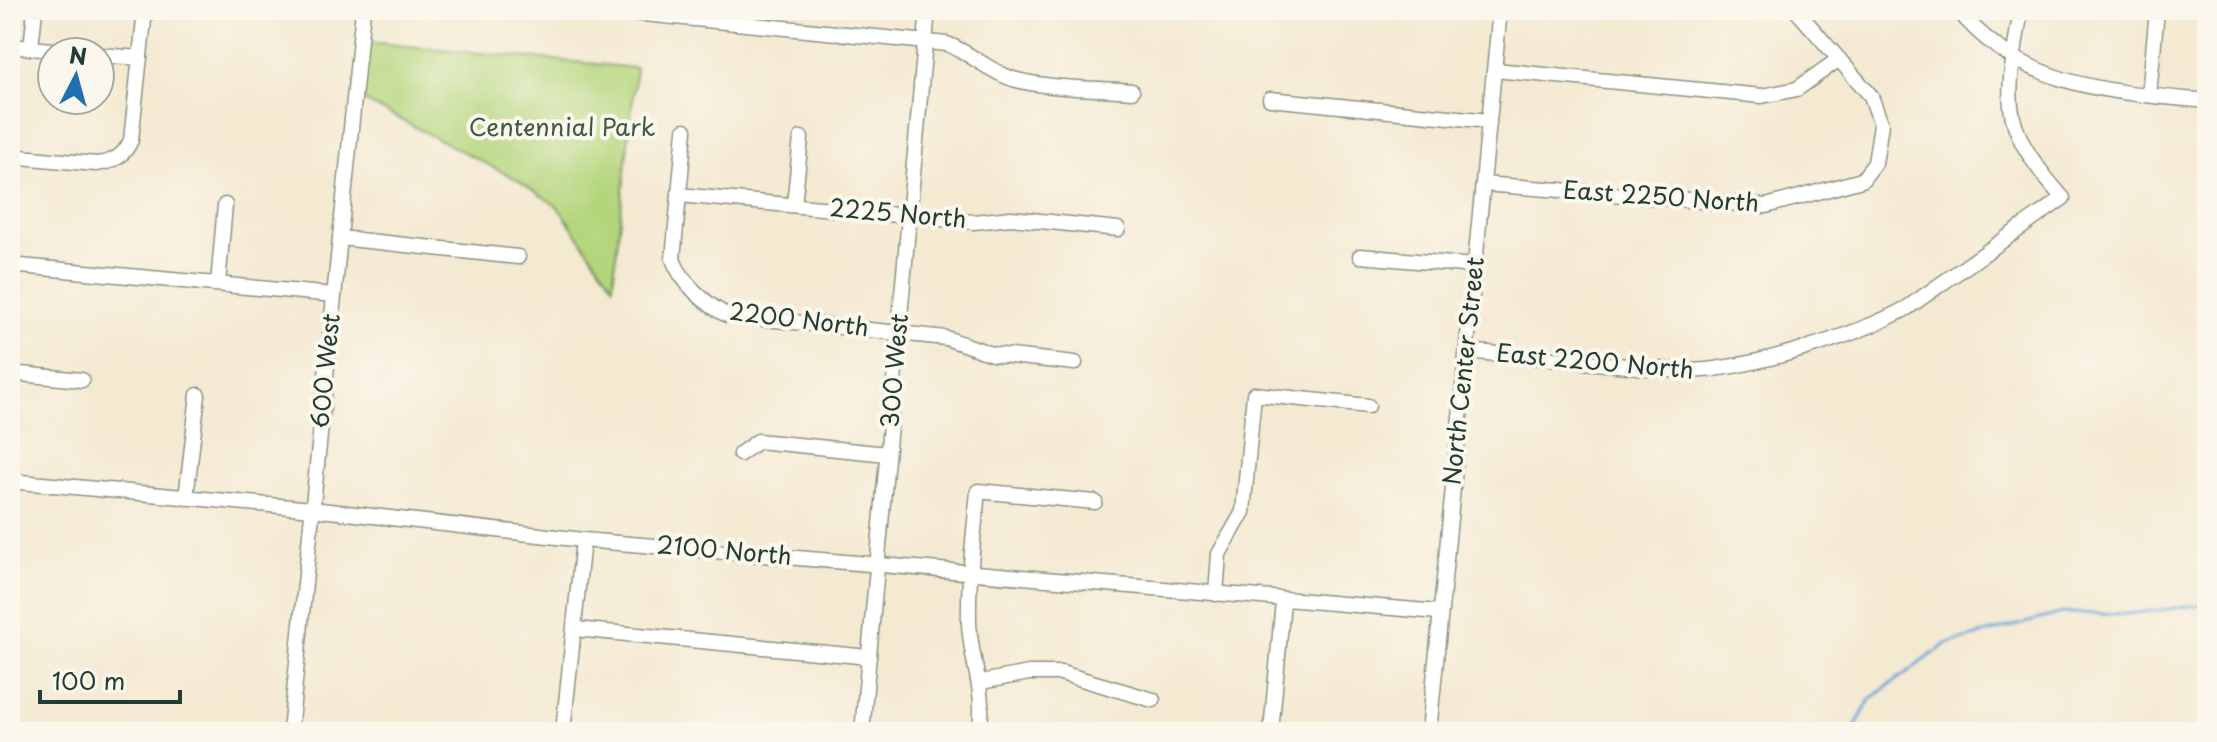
<svg xmlns="http://www.w3.org/2000/svg" width="2217" height="742" viewBox="0 0 2217 742" font-family="'Playpen Sans',sans-serif">
	<style>
		.green { fill: #b4d57c; stroke: #6a8958; stroke-width: 2 }
		.lines { fill: none; stroke-linecap: round; stroke-linejoin: round }
		.stream { stroke: #6da5db; stroke-width: 3 }
		.minor-casing { stroke: #8a9382; stroke-width: 17 }
		.minor { stroke: #fff; stroke-width: 14 }
		.labels { text-anchor: middle; stroke-width: 8; stroke-linejoin: round; paint-order: stroke }
		.park-label { font-size: 24px; fill: #3d5b42; stroke: #fbf7ec }
		.street-label { font-size: 24px; fill: #1f3d34; stroke: #fbf7ec }
	</style>
	<rect width="100%" height="100%" fill="#fbf7ec"/>
	<filter id="ink" filterUnits="userSpaceOnUse"><feTurbulence type="fractalNoise" baseFrequency=".0125" numOctaves="2"/><feDisplacementMap in="SourceGraphic" scale="16" xChannelSelector="R" yChannelSelector="G"/><feConvolveMatrix kernelMatrix="1 2 1 2 8 2 1 2 1" color-interpolation-filters="sRGB"/></filter>
	<filter id="wash" filterUnits="userSpaceOnUse"><feTurbulence type="fractalNoise" baseFrequency=".006" numOctaves="4" result="noise"/><feDisplacementMap in="SourceGraphic" scale="32" xChannelSelector="R" yChannelSelector="G"/><feGaussianBlur stdDeviation="1.8" result="paint"/><feColorMatrix in="noise" values="0 0 0 0 0 0 0 0 0 0 0 0 0 0 0 0 0 1.4 0 .05"/><feComposite in="paint" operator="in"/></filter>
	<g filter="url(#wash)">
		<rect width="100%" height="100%" fill="#f4e9d1"/>
		<path class="green" d="M 368,42 L 636,68 L 613,285 L 557,206 L 514,178 L 362,100 Z"/>
		<g class="lines">
			<path class="stream" d="M 1853,732 L 1870,699 L 1946,644 L 2063,613 L 2128,614 L 2207,604"/>
		</g>
	</g>
	<g filter="url(#ink)">
		<g class="lines">
			<g class="minor-casing">
				<g id="minor">
					<path d="M 603,10 L 947,44 C 971,53 988,71 1013,79 C 1047,89 1097,88 1132,91"/>
					<path d="M 1958,10 C 2023,89 2113,92 2207,101"/>
					<path d="M 10,46 L 72,52"/>
					<path d="M 31,48 L 35,10"/>
					<path d="M 100,55 L 140,58"/>
					<path d="M 1495,70 L 1762,96 L 1797,89 L 1839,59"/>
					<path d="M 2149,95 L 2157,10"/>
					<path d="M 1270,99 L 1489,121"/>
					<path d="M 685,130 L 673,259 C 681,282 706,305 727,315 L 946,338 L 992,354 L 1075,363"/>
					<path d="M 10,156 L 96,164 C 114,162 124,156 131,140 L 145,10"/>
					<path d="M 1483,184 L 1766,206 L 1862,180 L 1875,163 L 1881,124 L 1871,96 L 1796,10"/>
					<path d="M 679,195 L 974,222 L 1011,218 L 1118,229"/>
					<path d="M 794,205 L 801,138"/>
					<path d="M 340,238 L 518,257"/>
					<path d="M 1360,256 L 1474,266"/>
					<path d="M 10,265 L 334,295"/>
					<path d="M 218,284 L 225,205"/>
					<path d="M 1466,351 L 1681,371 C 1742,372 1854,337 1907,308 L 2063,198 C 1997,123 2006,104 2021,10"/>
					<path d="M 10,373 L 82,380"/>
					<path d="M 740,454 L 758,441 L 887,454"/>
					<path d="M 10,481 L 312,509 L 583,540 L 1439,612"/>
					<path d="M 186,498 L 198,395"/>
					<path d="M 1216,594 L 1219,554 L 1243,512 L 1254,394 L 1368,406"/>
					<path d="M 575,629 L 869,657"/>
					<path d="M 981,682 L 1029,673 L 1061,673 L 1153,700"/>
					<path d="M 290,732 L 363,10"/>
					<path d="M 563,732 L 583,540"/>
					<path d="M 862,732 L 928,10"/>
					<path d="M 979,732 C 987,693 970,660 969,622 C 968,578 974,534 978,491 L 1095,502"/>
					<path d="M 1271,732 L 1283,601"/>
					<path d="M 1429,732 L 1500,10"/>
				</g>
			</g>
			<use href="#minor" class="minor"/>
		</g>
	</g>
	<g class="labels">
		<g class="park-label">
			<text x="562" y="136">Centennial Park</text>
		</g>
		<g class="street-label">
			<text transform="translate(1661 197) rotate(4)" y="8">East 2250 North</text>
			<text transform="translate(898 214) rotate(5)" y="8">2225 North</text>
			<text transform="translate(799 320) rotate(7)" y="8">2200 North</text>
			<text transform="translate(1595 362) rotate(5)" y="8">East 2200 North</text>
			<text transform="translate(326 371) rotate(-84)" y="8">600 West</text>
			<text transform="translate(895 371) rotate(-85)" y="8">300 West</text>
			<text transform="translate(1464 371) rotate(-84)" y="8">North Center Street</text>
			<text transform="translate(724 551) rotate(5)" y="8">2100 North</text>
		</g>
	</g>
	<rect width="2217" height="742" fill="none" stroke="#fbf7ec" stroke-width="40"/>
	<g transform="translate(76 76) rotate(6)"><circle r="38" fill="#fbf7ec" stroke="#a3ada2" stroke-width="2"/>
	<path d="M0-6L14 30L0 20L-14 30Z" fill="#1f6fb2"/>
	<text y="-12" font-size="22" font-weight="bold" text-anchor="middle" fill="#1f3d34">N</text>
	</g>
	<path d="M40 690v12h140v-12" fill="none" stroke="#1f3d34" stroke-width="4"/>
	<text x="52" y="690" font-size="24" fill="#1f3d34" stroke="#fbf7ec" stroke-width="6" paint-order="stroke">100 m</text>
</svg>
